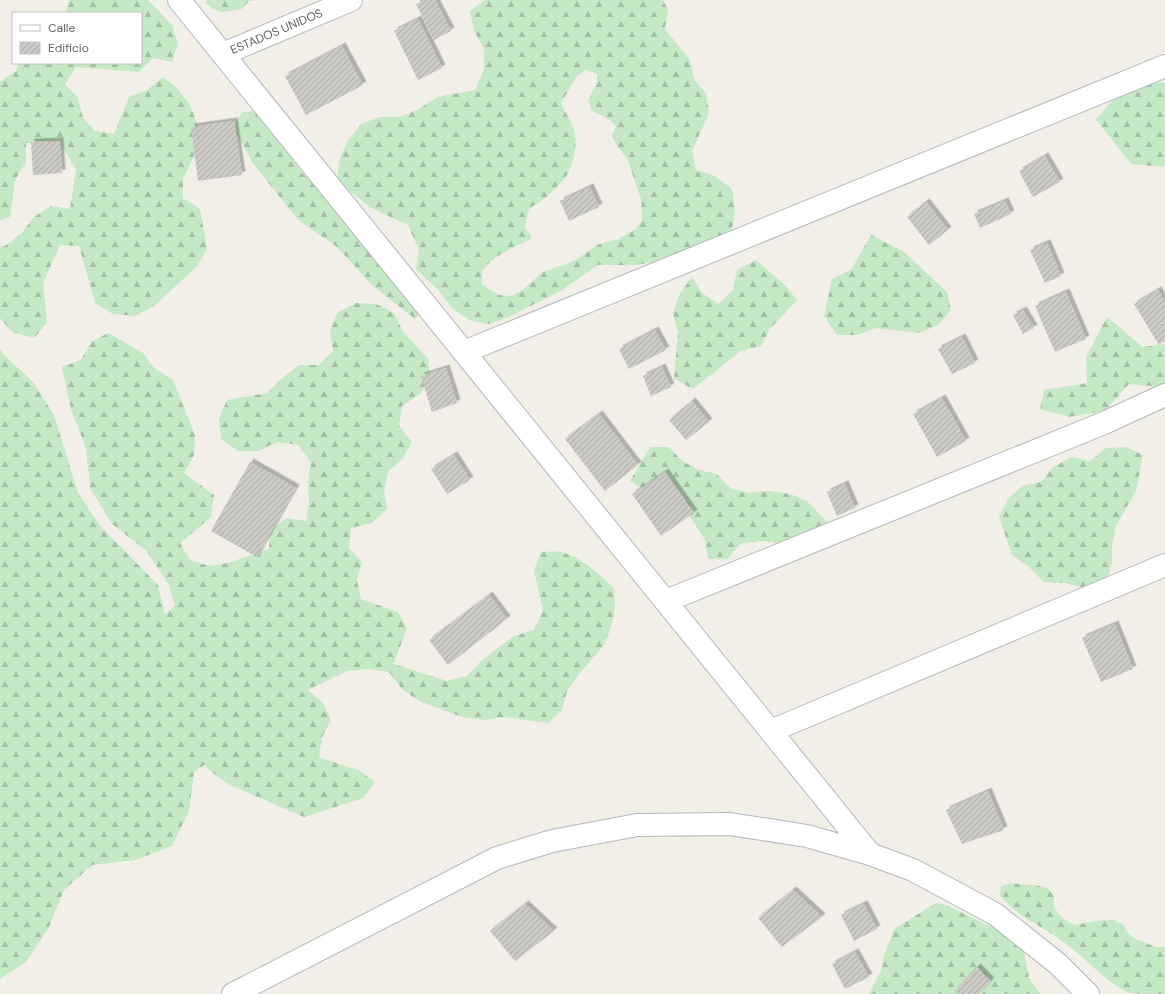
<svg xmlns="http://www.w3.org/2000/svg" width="1165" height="994" viewBox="0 0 1165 994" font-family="'DM Sans',sans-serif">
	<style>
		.forest { fill: url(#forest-firs); fill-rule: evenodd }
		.building { fill: url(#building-hatch); filter: url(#shadow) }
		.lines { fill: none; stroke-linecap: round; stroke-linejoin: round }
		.minor-casing { stroke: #b5b8bc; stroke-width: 24 }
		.minor { stroke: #fff; stroke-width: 22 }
		.labels { text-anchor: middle; stroke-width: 3; stroke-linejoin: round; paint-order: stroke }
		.street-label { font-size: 12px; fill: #5f6368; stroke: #fff }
	</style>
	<defs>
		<pattern id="forest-firs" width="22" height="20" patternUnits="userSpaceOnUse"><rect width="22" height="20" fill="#c5e8c5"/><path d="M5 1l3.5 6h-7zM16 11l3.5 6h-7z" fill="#a3c0a4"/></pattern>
		<pattern id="building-hatch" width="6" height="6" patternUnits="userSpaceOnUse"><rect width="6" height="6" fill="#cccac5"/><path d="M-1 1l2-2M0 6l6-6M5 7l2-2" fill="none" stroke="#a9a8a4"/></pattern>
		<filter id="shadow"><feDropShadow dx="3.5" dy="-3.5" stdDeviation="0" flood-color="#0004"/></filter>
	</defs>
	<rect width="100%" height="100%" fill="#f1efe8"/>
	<g class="forest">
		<path d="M 69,0 L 148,0 L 172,25 L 178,43 L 172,62 L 153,58 L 139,72 L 76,67 L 65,84 L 78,98 L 83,118 L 95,131 L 114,134 L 129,97 L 147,90 L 163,77 L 178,89 L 190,105 L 197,123 L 199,143 L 192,161 L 183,178 L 183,198 L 200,209 L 207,248 L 198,265 L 153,307 L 135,316 L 113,314 L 95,303 L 79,246 L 60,245 L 43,283 L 47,323 L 34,338 L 12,332 L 0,318 L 0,247 L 5,246 L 21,234 L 34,217 L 51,206 L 70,209 L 76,169 L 64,150 L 46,142 L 26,143 L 26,162 L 15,180 L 10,217 L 0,220 L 0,82 L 16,71 L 19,63 L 141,63 L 141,13 L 64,13 L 66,12 Z"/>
		<path d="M 207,0 L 258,0 L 249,1 L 242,9 L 222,12 L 213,9 L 206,3 Z"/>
		<path d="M 485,0 L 663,0 L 668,10 L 665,29 L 690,60 L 694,79 L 706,94 L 709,113 L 692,151 L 696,170 L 715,176 L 732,189 L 735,211 L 732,230 L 676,257 L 637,265 L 598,265 L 562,290 L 509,317 L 489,324 L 469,320 L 452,308 L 439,291 L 416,269 L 419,250 L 408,225 L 371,208 L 337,181 L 339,161 L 347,142 L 361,124 L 380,117 L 400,117 L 419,109 L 437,97 L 475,90 L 484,70 L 484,49 L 474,31 L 470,11 ZM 586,70 L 597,74 L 597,83 L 592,92 L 588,101 L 592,111 L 609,119 L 616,126 L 612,135 L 616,144 L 628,161 L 641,199 L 642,220 L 636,229 L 619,239 L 599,244 L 574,261 L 543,272 L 520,292 L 511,296 L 499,295 L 490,290 L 482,284 C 482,281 481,277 482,274 C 485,258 519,245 532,238 L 525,227 C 526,220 527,214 530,209 C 533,205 541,202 545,198 C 553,192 561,183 567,175 C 573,165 577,145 575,134 C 573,123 565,113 561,103 L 577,76 Z"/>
		<path d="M 1165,82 L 1165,165 L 1163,167 L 1131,164 L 1096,119 L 1125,87 Z"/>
		<path d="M 252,111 L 269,122 L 302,173 L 317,185 L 422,311 L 415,319 L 372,285 L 337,247 L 301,222 L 294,215 L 252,162 L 235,130 L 237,120 L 243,112 Z"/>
		<path d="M 871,235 L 904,252 L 947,292 L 951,310 L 938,325 L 919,333 L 876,328 L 857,335 L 837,335 L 824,316 L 832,279 L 851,270 Z"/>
		<path d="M 756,260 L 785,285 L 797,300 L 770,329 L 761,346 L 741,351 L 693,389 L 674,379 L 678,333 L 673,313 L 680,293 L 692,277 L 702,293 L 718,304 L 733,290 L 737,270 Z"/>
		<path d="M 356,303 L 376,304 L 394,313 L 403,332 L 428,359 L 430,379 L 420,394 L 402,406 L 399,426 L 412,442 L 403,458 L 388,472 L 384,490 L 387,509 L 372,523 L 351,528 L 349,548 L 362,562 L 357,580 L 361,599 L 398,612 L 407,629 L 393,664 L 447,681 L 467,676 L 481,661 L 514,636 L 534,630 L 543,611 L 534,571 L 541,552 C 547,552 554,551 560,552 C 581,556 599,574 614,588 L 615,608 L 611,627 L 604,645 L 579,674 L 567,691 L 562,710 L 548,723 L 505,717 L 483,720 L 462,717 L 419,701 L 402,689 L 389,672 L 368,669 L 347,671 L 308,690 L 323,703 L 331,720 L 322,737 L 319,757 L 358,770 L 375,782 L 363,798 L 304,817 L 228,784 L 206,768 L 206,764 L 194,772 L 189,811 L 172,846 L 135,860 L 92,865 L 64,890 L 49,927 L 26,962 L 0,979 L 0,349 L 3,354 L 33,382 L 54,415 L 78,493 L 101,527 L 158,585 L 165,615 L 175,605 L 169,585 L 147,551 L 112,524 L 90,488 L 86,448 L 71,409 L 62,367 L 81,360 L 91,342 L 108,333 L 143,353 L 154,368 L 173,380 L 195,435 L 194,455 L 184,473 L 214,495 L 211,517 L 180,543 L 190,560 L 210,566 L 228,563 L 269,549 L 270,530 L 287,518 L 306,521 L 309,502 L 308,482 L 311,462 L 298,445 L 277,442 L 258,451 L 238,451 L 221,439 L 219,419 L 227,400 L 267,393 L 281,379 L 299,365 L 319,365 L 333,351 L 330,331 L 337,313 Z"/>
		<path d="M 1107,317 L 1143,347 L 1165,344 L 1165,384 L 1160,387 L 1129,384 L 1105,411 L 1069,417 L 1040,409 L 1044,390 L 1087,383 L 1086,357 Z"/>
		<path d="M 650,447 L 669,447 L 682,461 L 699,470 L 717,474 L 730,488 L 748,493 L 769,491 L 790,494 L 807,501 L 834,529 L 801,545 L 760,541 L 740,544 L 727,559 L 708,559 L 705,540 L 682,504 L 648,492 L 630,481 Z"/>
		<path d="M 1126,447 L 1143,455 L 1136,491 L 1116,526 L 1112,543 L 1112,564 L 1106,584 L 1085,588 L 1065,583 L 1044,582 L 1029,567 L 1012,555 L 999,517 L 1008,499 L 1022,486 L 1041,482 L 1053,467 L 1072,457 L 1090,461 L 1106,448 Z"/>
		<path d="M 1011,883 L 1039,886 L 1048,888 L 1054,896 L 1054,906 L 1059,915 L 1067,921 L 1075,925 L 1094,921 L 1114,920 L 1123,925 L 1128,933 L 1136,939 L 1156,947 L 1165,947 L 1165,994 C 1158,994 1133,994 1129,993 C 1103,980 1085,957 1062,941 C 1048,930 1032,923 1018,913 C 1012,908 1006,902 1000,896 L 1001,886 Z"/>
		<path d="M 936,903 L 946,905 L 1022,942 L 1029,978 L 1040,994 L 869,994 L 882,969 L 883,959 L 894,929 Z"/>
	</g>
	<g class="building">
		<path d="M 424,0 L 435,0 L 451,31 L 434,40 L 416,4 Z"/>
		<path d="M 418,19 L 442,68 L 418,80 L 394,31 Z"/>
		<path d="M 342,46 L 363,85 L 306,115 L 285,76 Z"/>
		<path d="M 234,121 L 242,175 L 198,181 L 191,127 Z"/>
		<path d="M 60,141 L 62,173 L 33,175 L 31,142 Z"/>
		<path d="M 1045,156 L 1060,182 L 1033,197 L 1019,171 Z"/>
		<path d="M 590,187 L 599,207 L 569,221 L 560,201 Z"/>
		<path d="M 1005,201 L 1011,214 L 980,228 L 974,214 Z"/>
		<path d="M 926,202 L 948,230 L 929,245 L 907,217 Z"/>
		<path d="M 1047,243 L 1061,276 L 1045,283 L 1030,250 Z"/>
		<path d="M 1158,290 L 1165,302 L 1165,341 L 1159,345 L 1134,304 Z"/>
		<path d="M 1066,292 L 1086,339 L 1055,352 L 1035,306 Z"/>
		<path d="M 1023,310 L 1034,328 L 1023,334 L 1013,315 Z"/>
		<path d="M 655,330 L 666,350 L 629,369 L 619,349 Z"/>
		<path d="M 962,337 L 975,363 L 952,374 L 938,349 Z"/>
		<path d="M 662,367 L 671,387 L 651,396 L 643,376 Z"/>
		<path d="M 446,368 L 457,403 L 432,412 L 421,376 Z"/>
		<path d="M 942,398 L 966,441 L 937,457 L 913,414 Z"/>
		<path d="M 692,401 L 709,422 L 686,440 L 669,420 Z"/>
		<path d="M 599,414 L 638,465 L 605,491 L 565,439 Z"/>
		<path d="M 454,455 L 470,480 L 447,494 L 431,469 Z"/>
		<path d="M 250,462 L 296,488 L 257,557 L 211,531 Z"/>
		<path d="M 665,472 L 694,513 L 661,536 L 632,494 Z"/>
		<path d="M 845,484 L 855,508 L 837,516 L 827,492 Z"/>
		<path d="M 489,595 L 507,619 L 448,665 L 429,640 Z"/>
		<path d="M 1115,624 L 1133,669 L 1101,682 L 1082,638 Z"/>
		<path d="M 988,791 L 1004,830 L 962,844 L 946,810 Z"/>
		<path d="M 793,890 L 822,917 L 782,947 L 758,918 Z"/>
		<path d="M 525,904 L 554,931 L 515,961 L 490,931 Z"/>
		<path d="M 864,904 L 877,929 L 854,941 L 841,915 Z"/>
		<path d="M 855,952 L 869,977 L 845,989 L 832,964 Z"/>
		<path d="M 977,967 L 991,981 L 979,994 L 958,994 L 954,991 Z"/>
	</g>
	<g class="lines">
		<g class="minor-casing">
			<g id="minor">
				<path d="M 179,0 L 870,854"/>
				<path id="s1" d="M 223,54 L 351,0"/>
				<path d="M 464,352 L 1165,66"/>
				<path d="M 666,601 L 1104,423 L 1165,395"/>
				<path d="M 771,731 L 1165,565"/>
				<path d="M 233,994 L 497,858 L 552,841 L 637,825 L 730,824 L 807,836 L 870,854 L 913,870 L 995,914 L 1058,964 L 1088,994"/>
			</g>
		</g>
		<use href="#minor" class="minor"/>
	</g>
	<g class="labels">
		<g class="street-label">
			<text dy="4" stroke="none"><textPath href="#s1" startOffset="58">ESTADOS UNIDOS</textPath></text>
		</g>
	</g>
	<rect x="12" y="12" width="130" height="52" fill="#ffffff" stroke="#bfc1c3"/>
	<rect x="20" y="25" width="20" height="6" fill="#ffffff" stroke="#bfc1c3"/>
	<text x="48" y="32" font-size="12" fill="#5f6368">Calle</text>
	<rect x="20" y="42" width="20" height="12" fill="url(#building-hatch)" stroke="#bfc1c3"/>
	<text x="48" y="52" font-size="12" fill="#5f6368">Edificio</text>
</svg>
